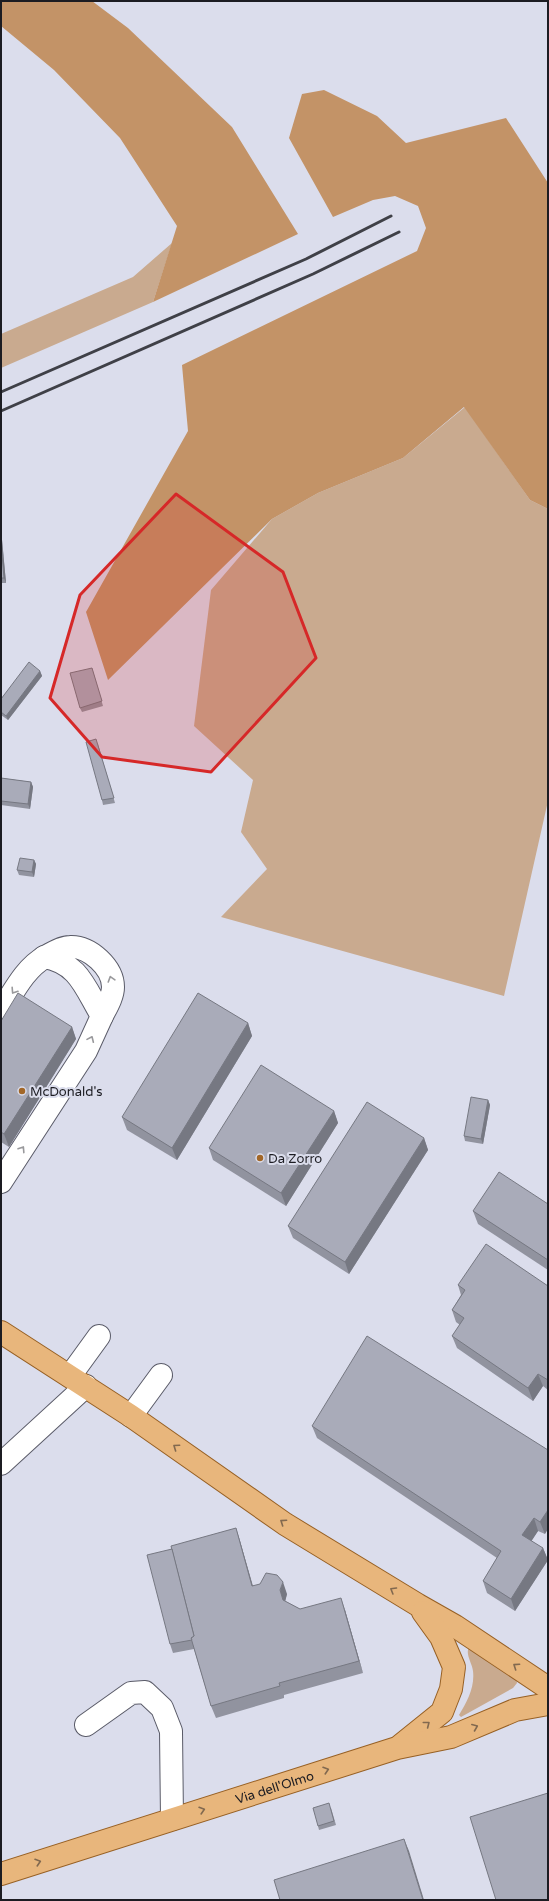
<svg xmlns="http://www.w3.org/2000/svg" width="549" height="1901" viewBox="0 0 549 1901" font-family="'Varela Round',sans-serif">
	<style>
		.green { fill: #c9aa8f }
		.forest { fill: #c39367 }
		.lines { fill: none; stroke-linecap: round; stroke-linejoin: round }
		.minor-casing { stroke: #5a5b68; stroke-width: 24 }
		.major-casing { stroke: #976024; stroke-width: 24 }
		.minor { stroke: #fff; stroke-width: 22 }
		.major { stroke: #e8b67c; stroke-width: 22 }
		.rail { stroke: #3f4047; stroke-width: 3 }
		.wall { fill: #91939f }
		.shaded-wall { fill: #767882 }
		.building { fill: #a9abb9; stroke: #767882 }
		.oneway { stroke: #99999c }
		.oneway2 { stroke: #82694f }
		.marked { fill: #d62828; fill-opacity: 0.2; stroke: #d62828; stroke-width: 3; stroke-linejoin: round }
		.poi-dot { fill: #a26728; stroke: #dbddec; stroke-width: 1.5 }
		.labels { text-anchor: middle; stroke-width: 4; stroke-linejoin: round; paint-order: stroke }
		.poi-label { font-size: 13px; fill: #1c1c22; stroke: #dbddec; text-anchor: start }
		.street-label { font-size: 13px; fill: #1c1c22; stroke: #dbddec }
	</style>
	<rect width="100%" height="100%" fill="#dbddec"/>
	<g class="green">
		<path d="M 172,243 L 153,302 L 1,368 L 1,334 L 133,277 Z"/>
		<path d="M 465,407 L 530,500 L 548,509 L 548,801 L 504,996 L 221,917 L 267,869 L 241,832 L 253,780 L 194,726 L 211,590 L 272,519 L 318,493 L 403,458 Z"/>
		<path d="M 469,1647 L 516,1677 L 517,1683 L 513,1688 L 461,1717 L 459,1715 C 467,1702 475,1687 473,1671 C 472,1663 465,1654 469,1647 Z"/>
	</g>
	<g class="forest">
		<path d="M 1,1 L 92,1 L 128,28 L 232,127 L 298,234 L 153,302 L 177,226 L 120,138 L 54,70 L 1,26 Z"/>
		<path d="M 324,90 L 377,116 L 406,143 L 506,118 L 548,183 L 548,509 L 530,500 L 464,407 L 403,458 L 318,493 L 272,519 L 108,680 L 86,612 L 188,431 L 182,365 L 417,251 L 426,228 L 418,206 L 395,196 L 373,200 L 333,217 L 289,138 L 302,94 Z"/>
	</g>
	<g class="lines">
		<g class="minor-casing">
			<g id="minor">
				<path d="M 1,1011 C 13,993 25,968 45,957 C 52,953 62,947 70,947 C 90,946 113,968 113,987 C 113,997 106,1008 102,1016"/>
				<path d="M 1,1182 L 86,1051 L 102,1016 C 85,988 79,963 44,957"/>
				<path d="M 70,1376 L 99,1336"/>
				<path d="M 131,1416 L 161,1375"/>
				<path d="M 1,1464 L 86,1386"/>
				<path d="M 86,1725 L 131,1693 L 145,1692 L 162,1708 L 171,1731 L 172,1819"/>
			</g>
		</g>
		<g class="major-casing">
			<g id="major">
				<path d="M 1,1332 L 131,1416 L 285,1524 L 418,1605 L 455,1626 L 548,1688"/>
				<path d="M 401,1745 L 442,1712 L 451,1689 L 454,1667 L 441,1637 L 423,1612"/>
				<path id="s1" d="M 1,1874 L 397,1748 L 451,1737 L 515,1710 L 548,1704"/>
			</g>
		</g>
		<use href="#minor" class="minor"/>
		<use href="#major" class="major"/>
		<g class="rail">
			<path d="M 1,392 L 306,259 L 391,216"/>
			<path d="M 1,411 L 313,274 L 399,232"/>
		</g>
	</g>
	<g class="wall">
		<path d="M 1,529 L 6,583 L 1,583 Z"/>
		<path d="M 92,668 L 103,706 L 82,712 L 80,708 Z"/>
		<path d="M 40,671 L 42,676 L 8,720 L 1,715 L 1,699 Z"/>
		<path d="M 98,744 L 115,803 L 103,805 L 102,800 Z"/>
		<path d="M 1,778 L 31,782 L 33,787 L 30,809 L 1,805 Z"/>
		<path d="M 34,860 L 36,864 L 34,877 L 19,875 L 17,870 Z"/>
		<path d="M 1,1021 L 72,1027 L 76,1039 L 9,1147 L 1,1142 Z"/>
		<path d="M 248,1023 L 252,1036 L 177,1160 L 127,1130 L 122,1117 Z"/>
		<path d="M 488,1100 L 490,1105 L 483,1144 L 465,1141 L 464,1136 Z"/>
		<path d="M 334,1111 L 338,1123 L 286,1206 L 213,1160 L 209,1148 Z"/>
		<path d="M 424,1138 L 428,1150 L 349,1274 L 293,1238 L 288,1226 Z"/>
		<path d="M 548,1204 L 548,1270 L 478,1224 L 473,1211 Z"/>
		<path d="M 458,1285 L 548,1286 L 548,1390 L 543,1386 L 533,1401 L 457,1348 L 452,1336 L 460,1325 L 456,1322 L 452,1310 L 461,1295 Z"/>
		<path d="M 312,1426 L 548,1450 L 545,1534 L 538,1531 L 531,1541 L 543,1548 L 548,1560 L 515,1611 L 487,1593 L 483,1581 L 497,1558 L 317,1438 Z"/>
		<path d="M 236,1528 L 240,1541 L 253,1586 L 287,1594 L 285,1601 L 300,1609 L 345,1610 L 363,1673 L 284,1695 L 284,1698 L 216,1718 L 211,1706 L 194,1649 L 173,1653 L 170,1644 L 172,1549 Z"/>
		<path d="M 331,1808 L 336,1825 L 319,1830 L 318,1826 Z"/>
	</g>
	<g class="shaded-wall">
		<path d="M 1,529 L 6,583 L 4,578 L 1,543 Z"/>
		<path d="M 40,671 L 42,676 L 8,720 L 6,716 Z"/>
		<path d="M 31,782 L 33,787 L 30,809 L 28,804 Z"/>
		<path d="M 34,860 L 36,864 L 34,877 L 32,872 Z"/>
		<path d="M 248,1023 L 252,1036 L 177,1160 L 172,1148 Z"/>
		<path d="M 72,1027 L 76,1039 L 9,1147 L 4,1134 Z"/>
		<path d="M 488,1100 L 490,1105 L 483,1144 L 481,1139 Z"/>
		<path d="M 334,1111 L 338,1123 L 286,1206 L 281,1193 Z"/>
		<path d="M 424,1138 L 428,1150 L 349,1274 L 345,1262 Z"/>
		<path d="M 538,1374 L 543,1386 L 533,1401 L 528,1388 Z"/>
		<path d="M 548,1510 L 548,1529 L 545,1534 L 540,1522 Z"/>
		<path d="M 534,1518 L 538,1531 L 527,1548 L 522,1535 Z"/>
		<path d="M 236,1528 L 240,1541 L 256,1598 L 252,1586 Z"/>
		<path d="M 543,1548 L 548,1560 L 515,1611 L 511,1599 Z"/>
		<path d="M 283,1582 L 287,1594 L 285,1602 L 283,1600 L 280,1590 Z"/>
		<path d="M 341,1598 L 345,1610 L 363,1673 L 359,1661 Z"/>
		<path d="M 404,1839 L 409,1851 L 424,1900 L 423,1900 Z"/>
	</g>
	<g class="building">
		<path d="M 1,543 L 4,578 L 1,578 Z"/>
		<path d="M 29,662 L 40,671 L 6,716 L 1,712 L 1,699 Z"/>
		<path d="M 92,668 L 102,701 L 80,708 L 70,673 Z"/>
		<path d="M 96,739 L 114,798 L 102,800 L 86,742 Z"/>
		<path d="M 1,778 L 31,782 L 28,804 L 1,801 Z"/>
		<path d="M 20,858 L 34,860 L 32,872 L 17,870 Z"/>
		<path d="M 18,993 L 72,1027 L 4,1134 L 1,1132 L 1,1021 Z"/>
		<path d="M 198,993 L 248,1023 L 172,1148 L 122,1117 Z"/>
		<path d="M 261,1065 L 334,1111 L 281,1193 L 209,1148 Z"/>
		<path d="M 471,1097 L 488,1100 L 481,1139 L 464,1136 Z"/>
		<path d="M 367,1102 L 424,1138 L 345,1262 L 288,1226 Z"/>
		<path d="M 499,1172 L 548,1204 L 548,1260 L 473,1211 Z"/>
		<path d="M 486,1244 L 548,1286 L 548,1380 L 538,1374 L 528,1388 L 452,1336 L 464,1318 L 452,1310 L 465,1290 L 458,1285 Z"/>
		<path d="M 367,1336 L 548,1450 L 548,1510 L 540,1522 L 534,1518 L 522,1535 L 543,1548 L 511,1599 L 483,1581 L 501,1551 L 312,1426 Z"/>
		<path d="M 236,1528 L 252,1586 L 260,1584 L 266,1573 L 277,1575 L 283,1582 L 280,1590 L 283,1600 L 300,1609 L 341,1598 L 359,1661 L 279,1683 L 280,1686 L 211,1706 L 191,1638 L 194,1636 L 171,1546 Z"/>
		<path d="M 172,1549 L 194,1636 L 191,1638 L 192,1640 L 170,1644 L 147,1555 Z"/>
		<path d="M 548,1793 L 548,1900 L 496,1900 L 470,1817 Z"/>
		<path d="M 329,1803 L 334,1821 L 318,1826 L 313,1808 Z"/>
		<path d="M 404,1839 L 423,1900 L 280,1900 L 274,1880 Z"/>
	</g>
	<defs><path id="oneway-chevron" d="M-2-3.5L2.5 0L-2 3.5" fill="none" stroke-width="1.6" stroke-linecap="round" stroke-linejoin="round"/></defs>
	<g class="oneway">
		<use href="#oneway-chevron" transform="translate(111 979) rotate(-107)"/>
		<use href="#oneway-chevron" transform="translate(14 991) rotate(123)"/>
		<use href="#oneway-chevron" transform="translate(91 1039) rotate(-66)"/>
		<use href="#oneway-chevron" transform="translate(22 1149) rotate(-57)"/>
	</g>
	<g class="oneway2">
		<use href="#oneway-chevron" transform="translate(176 1447) rotate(-145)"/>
		<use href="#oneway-chevron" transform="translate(283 1522) rotate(-146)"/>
		<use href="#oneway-chevron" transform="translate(393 1590) rotate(-149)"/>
		<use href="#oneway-chevron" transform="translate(516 1666) rotate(-146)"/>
		<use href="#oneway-chevron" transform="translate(427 1724) rotate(-38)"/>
		<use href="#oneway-chevron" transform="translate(475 1727) rotate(-22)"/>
		<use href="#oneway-chevron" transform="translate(326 1770) rotate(-18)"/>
		<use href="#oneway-chevron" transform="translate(202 1810) rotate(-17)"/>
		<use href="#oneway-chevron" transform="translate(38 1862) rotate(-18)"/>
	</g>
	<path class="marked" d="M 176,494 L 283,572 L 316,658 L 211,772 L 102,757 L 50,698 L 80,595 Z"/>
	<g class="poi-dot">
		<circle cx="22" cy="1091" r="4"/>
		<circle cx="260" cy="1158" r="4"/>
	</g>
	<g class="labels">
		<g class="poi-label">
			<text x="30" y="1096">McDonald's</text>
			<text x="268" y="1163">Da Zorro</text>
		</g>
		<g class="street-label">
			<text dy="5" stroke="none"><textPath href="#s1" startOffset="287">Via dell'Olmo</textPath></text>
		</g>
	</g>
	<rect width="549" height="1901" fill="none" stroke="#1c1c22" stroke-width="4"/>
</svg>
